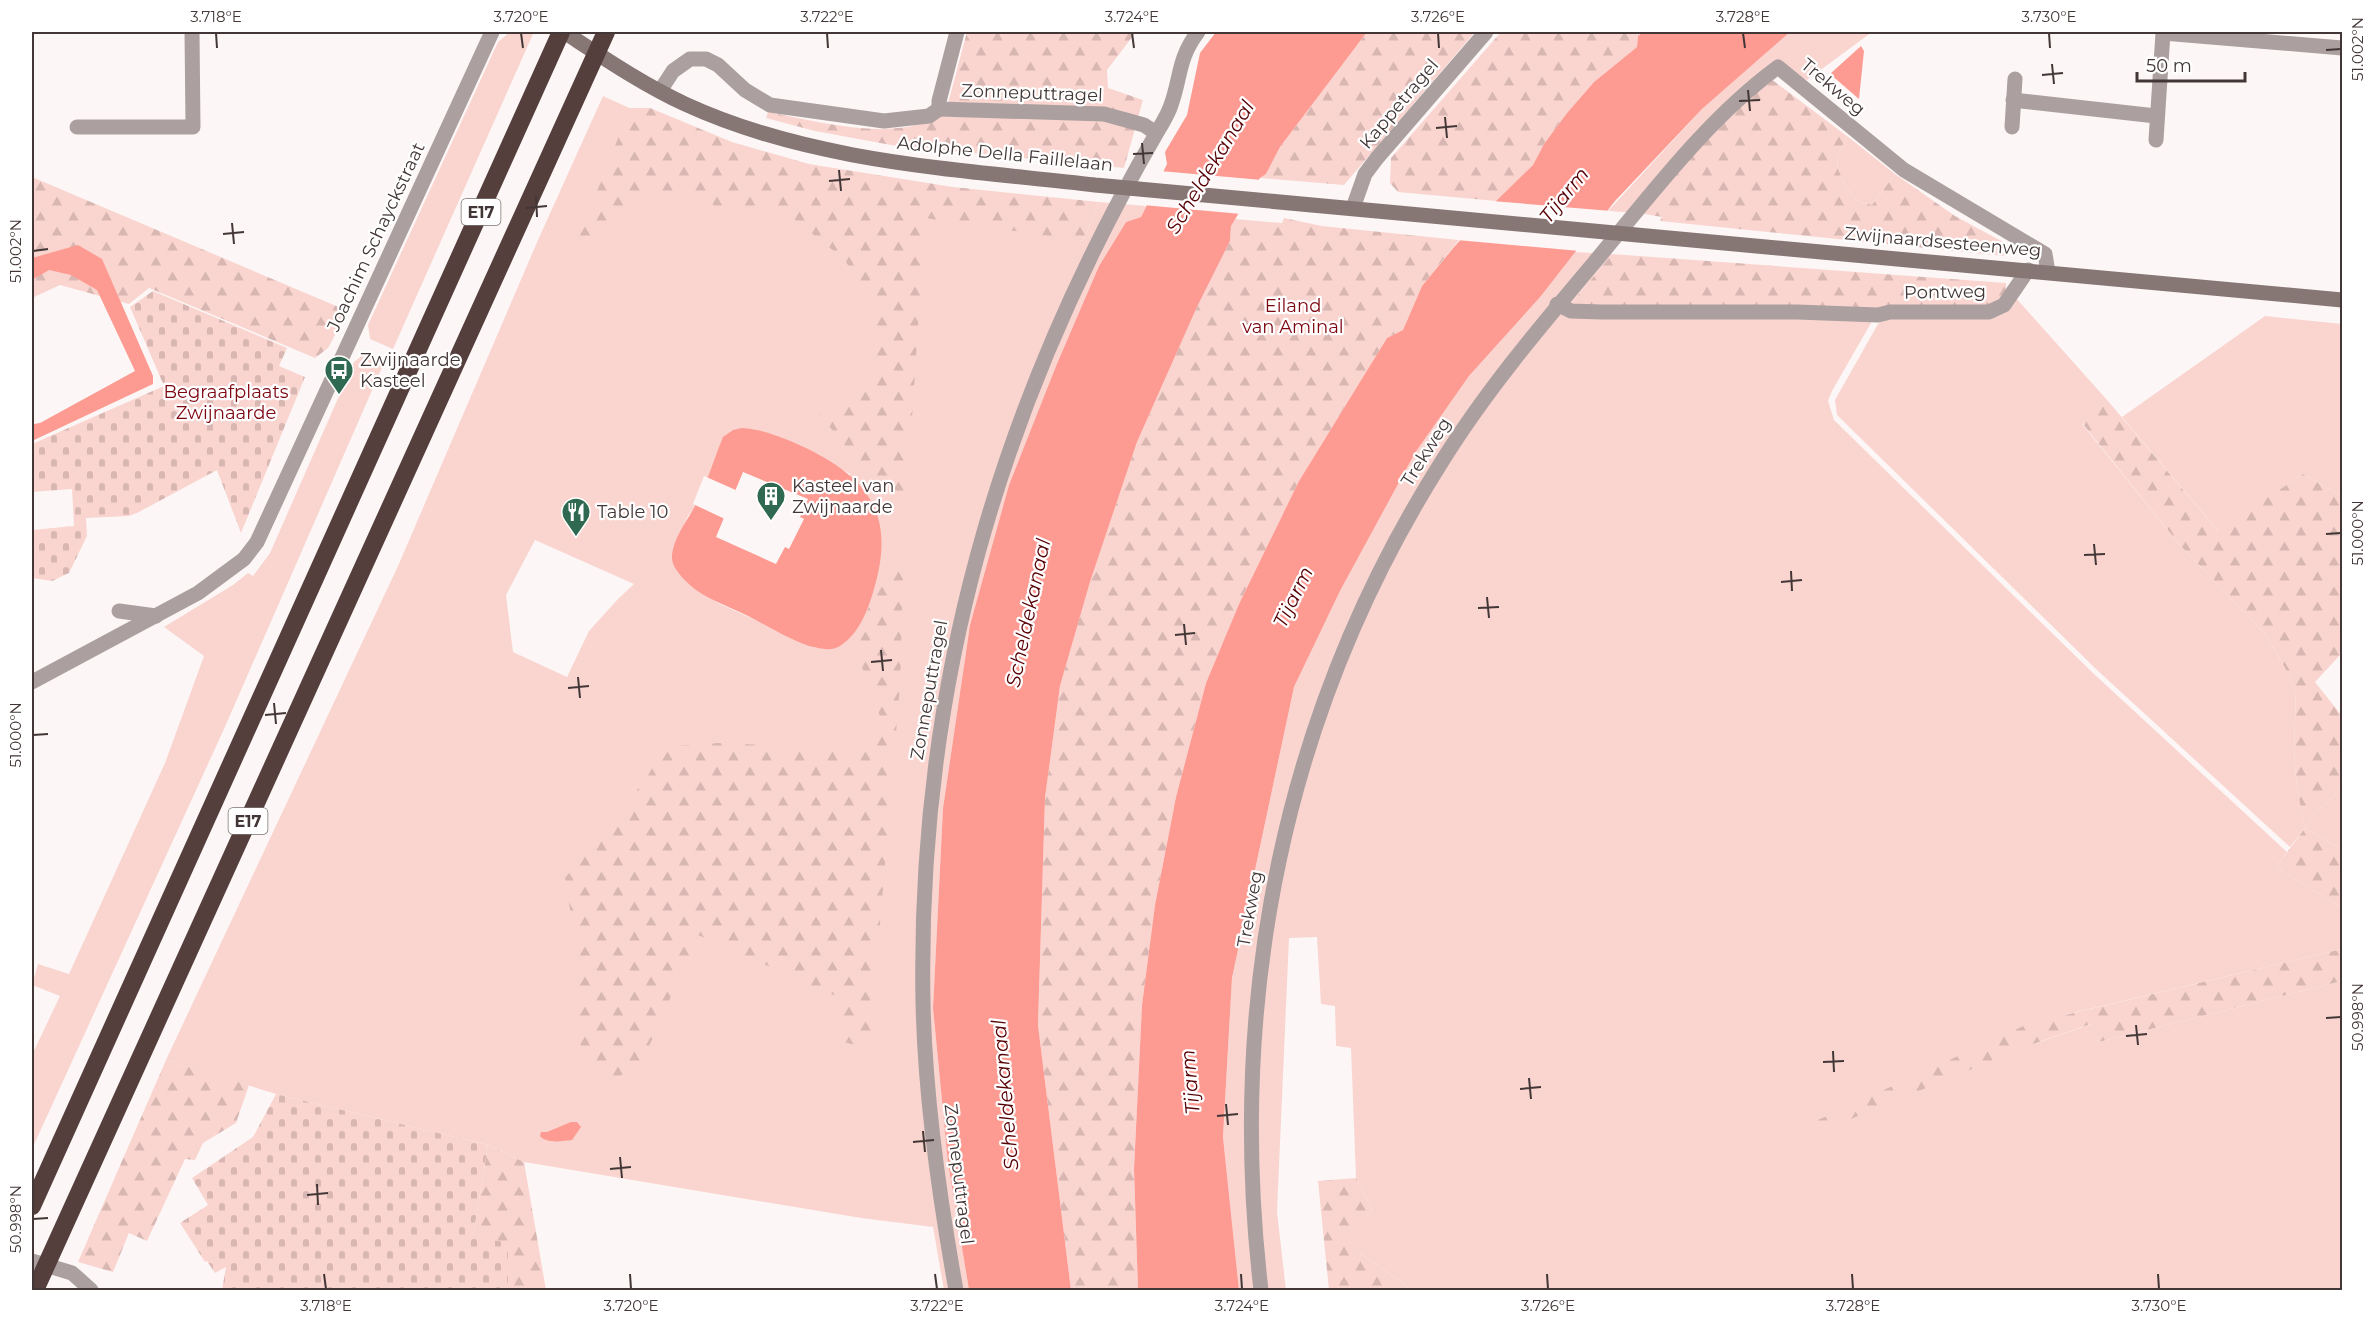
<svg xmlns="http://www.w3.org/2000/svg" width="2374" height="1322" viewBox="0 0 2374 1322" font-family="Montserrat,sans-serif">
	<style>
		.green { fill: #fad5d0; fill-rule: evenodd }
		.forest { fill: url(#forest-firs) }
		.cemetery { fill: url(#cemetery-stones) }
		.water { fill: #fd9b92; fill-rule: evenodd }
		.pier { fill: #fcf7f6 }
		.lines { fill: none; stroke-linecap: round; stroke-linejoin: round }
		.street { stroke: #aba09f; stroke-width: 15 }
		.secondary { stroke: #867674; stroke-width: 15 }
		.highway { stroke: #543f3d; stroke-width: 18 }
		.ticks { fill: none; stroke: #423736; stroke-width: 2 }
		.labels { text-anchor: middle; stroke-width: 4.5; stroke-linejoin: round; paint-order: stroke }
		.shield { fill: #fff; stroke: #7b7372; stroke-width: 1.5 }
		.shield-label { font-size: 16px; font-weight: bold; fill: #423736 }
		.street-label { font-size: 18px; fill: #423736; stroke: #fff }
		.park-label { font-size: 18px; fill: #7d050f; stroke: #fff }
		.poi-label { font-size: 18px; fill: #423736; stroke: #fff; text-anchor: start }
		.water-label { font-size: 20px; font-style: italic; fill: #560004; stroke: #fff }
		.neatline { fill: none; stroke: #423736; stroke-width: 2 }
		.ticks-label { font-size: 15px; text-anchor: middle; fill: #423736 }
	</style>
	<defs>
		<pattern id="forest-firs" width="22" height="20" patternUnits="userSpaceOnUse" patternTransform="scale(1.5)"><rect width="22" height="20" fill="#fad5d0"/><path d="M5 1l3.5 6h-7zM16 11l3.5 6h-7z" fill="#d8b7b3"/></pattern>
		<pattern id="cemetery-stones" width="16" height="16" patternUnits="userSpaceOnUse" patternTransform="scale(1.5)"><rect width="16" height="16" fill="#fad5d0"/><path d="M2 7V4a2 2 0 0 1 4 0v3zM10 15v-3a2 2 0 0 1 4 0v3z" fill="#d8b7b3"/></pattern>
	</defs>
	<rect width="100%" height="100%" fill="#fcf7f6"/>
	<g class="green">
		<path d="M 510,32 L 528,32 L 533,34 L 393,349 L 370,339 L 368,325 L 498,42 Z"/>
		<path d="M 1790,32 L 1872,32 L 1807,80 L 1778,71 L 1638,213 L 1608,211 L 1702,109 Z"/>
		<path d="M 603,96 L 710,145 L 1083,241 L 1099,202 L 1146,206 L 1141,217 L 1126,222 L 1099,266 L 1056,366 L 1009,485 L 970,625 L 943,808 L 933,1008 L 948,1163 L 969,1290 L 944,1290 L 933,1227 L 861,1218 L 524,1162 L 488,1145 L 276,1094 L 166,1060 L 398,566 L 538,240 ZM 753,429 C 788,441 818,454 850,474 L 837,648 L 816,648 L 718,603 L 695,589 L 673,564 L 677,540 L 688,516 ZM 535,540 L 634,584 L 618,599 L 589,631 L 567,677 L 513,652 L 506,595 Z"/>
		<path d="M 1847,136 L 1895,174 L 1872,205 L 1857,201 L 1845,185 L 1838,169 L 1837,158 Z"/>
		<path d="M 1575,252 L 1612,254 L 1572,303 L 1875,316 L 1832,391 L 1828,401 L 1834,420 L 2094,674 L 2287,852 L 2276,867 L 2342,908 L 2342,949 L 2064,1015 L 2061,1009 L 2028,1046 L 2092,1024 L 2099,1042 L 2342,981 L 2342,1290 L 1412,1290 L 1360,1253 L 1343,1237 L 1372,1210 L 1356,1178 L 1351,1048 L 1336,1046 L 1335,1006 L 1321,1004 L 1317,937 L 1289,938 L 1277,1212 L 1286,1290 L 1239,1290 L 1223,1137 L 1232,978 L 1294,687 L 1340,591 L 1415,453 L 1469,376 L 1541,296 Z"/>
		<path d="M 2015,297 L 2108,401 L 2082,424 L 2179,544 L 2266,635 L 2285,668 L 2296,691 L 2294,751 L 2297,789 L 2305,827 L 2311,818 L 2342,788 L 2342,850 L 2305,828 L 2290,847 L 2097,670 L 1837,415 L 1835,400 L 1878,324 L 1885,319 Z"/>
		<path d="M 2265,316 L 2342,324 L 2342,496 L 2303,474 L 2219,532 L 2122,417 Z"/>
		<path d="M 363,355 L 384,363 L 224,729 L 32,1149 L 32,1055 L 60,996 L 32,985 L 38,964 L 69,974 L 165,763 L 204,656 L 164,627 L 233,585 L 248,573 L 253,576 L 270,553 L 354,362 Z"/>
	</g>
	<g class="forest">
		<path d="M 967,32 L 1136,32 L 1107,70 L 1108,88 L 1143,100 L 1124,168 L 891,145 L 815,131 L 766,118 L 768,112 C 816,121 873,137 921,124 C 930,122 939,116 946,111 Z"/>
		<path d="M 1367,32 L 1475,32 L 1344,185 L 1260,178 L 1266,174 L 1280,147 Z"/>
		<path d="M 1501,32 L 1643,32 L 1638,36 L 1637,47 L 1594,82 L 1567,113 L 1544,144 L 1533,165 L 1496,201 L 1398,192 L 1390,183 L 1391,158 Z"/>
		<path d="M 1771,79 L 1847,136 L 1837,158 L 1838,169 L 1845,185 L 1857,201 L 1872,205 L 1895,174 L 1955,216 L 2005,243 L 2010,247 L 2005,256 L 1660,221 L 1662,217 L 1638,213 L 1719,125 Z"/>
		<path d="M 628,108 L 650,108 L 732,142 L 809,164 L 953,187 L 1099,202 L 1083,241 L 925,218 L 906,511 L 846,447 L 820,415 L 878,367 L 874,311 L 845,260 L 795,220 L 755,208 L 723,212 L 698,194 L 653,195 L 619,212 L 595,239 L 578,239 L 617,141 Z"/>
		<path d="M 32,177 L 348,311 L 328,348 L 315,358 L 149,288 L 129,304 L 60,285 L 32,298 Z"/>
		<path d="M 1284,218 L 1322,226 L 1459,240 L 1422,286 L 1403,330 L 1387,338 L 1299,481 L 1239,604 L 1206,683 L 1176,797 L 1155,905 L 1142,1005 L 1134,1169 L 1138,1290 L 1071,1290 L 1038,1025 L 1045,798 L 1060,686 L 1090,582 L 1137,442 L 1197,307 L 1230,241 L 1231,226 L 1235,219 L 1282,223 Z"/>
		<path d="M 1612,254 L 2006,283 L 2006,292 L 1999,305 L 1968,309 L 1574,305 L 1572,303 Z"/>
		<path d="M 2108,401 L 2218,531 L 2303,474 L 2342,496 L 2342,653 L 2315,682 L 2342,716 L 2342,788 L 2311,818 L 2305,828 L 2342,850 L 2342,908 L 2276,867 L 2305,828 L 2297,789 L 2294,751 L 2296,691 L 2285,668 L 2266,635 L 2179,544 L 2082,423 Z"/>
		<path d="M 880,566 L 893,568 L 903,574 L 900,686 L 870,1042 L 856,1045 L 843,1042 L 835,1024 L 845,1000 L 698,935 L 639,1069 L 607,1080 L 586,1061 L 577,1035 L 573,928 L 565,878 L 646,779 L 656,761 L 675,746 L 719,743 L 847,749 L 874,744 L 881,719 L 857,653 L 858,627 L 868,609 Z"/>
		<path d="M 2342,949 L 2342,981 L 2099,1042 L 2091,1024 L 2028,1046 L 1812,1135 L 1807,1125 L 2061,1009 L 2065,1015 Z"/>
		<path d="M 166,1060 L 249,1085 L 236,1123 L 203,1143 L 195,1160 L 185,1159 L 147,1241 L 129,1233 L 113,1272 L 78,1262 Z"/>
		<path d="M 488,1145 L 524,1162 L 546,1290 L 500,1290 L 501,1286 L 508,1286 L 473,1236 Z"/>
		<path d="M 1356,1178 L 1372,1210 L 1344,1237 L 1360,1253 L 1412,1290 L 1329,1290 L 1318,1181 Z"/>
	</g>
	<g class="cemetery">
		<path d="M 153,291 L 287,348 L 279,366 L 305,377 L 241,533 L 217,470 L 137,513 L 129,516 L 86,518 L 87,536 L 69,573 L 52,581 L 32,578 L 32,530 L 74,526 L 72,489 L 32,492 L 32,444 L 164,386 L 130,307 Z"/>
		<path d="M 276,1094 L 488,1145 L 473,1236 L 508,1243 L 508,1286 L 501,1286 L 500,1290 L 222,1290 L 226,1267 L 215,1273 L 207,1261 L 205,1262 L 180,1223 L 208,1205 L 192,1178 L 253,1137 Z"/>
	</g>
	<g class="water">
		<path d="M 1216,32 L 1367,32 L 1280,147 L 1266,174 L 1260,178 L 1231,226 L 1230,241 L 1197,307 L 1137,442 L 1090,582 L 1060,686 L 1045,798 L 1038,1025 L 1071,1290 L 969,1290 L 948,1163 L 933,1008 L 943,808 L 970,625 L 1009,485 L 1056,366 L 1099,266 L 1126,222 L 1141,217 L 1167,164 L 1165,152 L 1187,115 L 1200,53 Z"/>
		<path d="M 1643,32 L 1790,32 L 1702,109 L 1615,201 L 1541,296 L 1469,376 L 1415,453 L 1340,591 L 1294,687 L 1232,978 L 1223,1137 L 1239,1290 L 1138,1290 L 1134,1169 L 1142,1005 L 1155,905 L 1176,797 L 1206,683 L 1239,604 L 1299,481 L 1387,338 L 1403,330 L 1422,286 L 1454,247 L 1496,201 L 1533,165 L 1544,144 L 1567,113 L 1594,82 L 1637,47 L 1638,36 Z"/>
		<path d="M 1861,46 L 1864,51 L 1859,99 L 1830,74 Z"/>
		<path d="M 78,245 L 102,259 L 153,376 L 153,384 L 32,441 L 32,422 L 34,424 L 40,423 L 135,371 L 97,290 L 71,275 L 49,270 L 32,280 L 32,258 Z"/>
		<path d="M 742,428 C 763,429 787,439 806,448 C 872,480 895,518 874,589 C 868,610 859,634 840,646 C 831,652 818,648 809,646 C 788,639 768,626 748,616 C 730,607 712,601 696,590 C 687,583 672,569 672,558 C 672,539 688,520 696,504 C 707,483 714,459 723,437 L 733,430 ZM 743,472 L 808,499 L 800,517 L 804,519 L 789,549 L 785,547 L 776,564 L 716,537 Z"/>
		<path d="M 571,1122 L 577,1122 L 581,1127 L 572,1140 C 562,1141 547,1144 540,1136 L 541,1132 L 547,1132 Z"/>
	</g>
	<g class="pier">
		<path d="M 1160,171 L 1262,180 L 1241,214 L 1143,205 Z"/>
		<path d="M 1492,201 L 1611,211 L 1580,251 L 1457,240 Z"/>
		<path d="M 704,476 L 738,491 L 725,519 L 693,504 Z"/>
	</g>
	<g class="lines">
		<g class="street">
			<path d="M 660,91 L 673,71 L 690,59 L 706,59 L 718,65 L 745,90 L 770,105 L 884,121 L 929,116 L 939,109"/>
			<path d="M 2013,100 L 2156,116"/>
			<path d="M 939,109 L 1104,114 L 1144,125 L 1156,133"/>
			<path d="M 939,109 L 939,101 L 957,32"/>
			<path d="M 77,127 L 193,127 L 192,32"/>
			<path d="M 2012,127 L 2015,79"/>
			<path d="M 2156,140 L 2163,33 L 2342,48"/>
			<path d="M 1353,208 L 1365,174 L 1377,158 L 1486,32"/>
			<path d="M 1557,304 L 1571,311 L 1601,312 L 1797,312 L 1878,315 L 1890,312 L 1989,312 L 2004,305 L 2028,270"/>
			<path d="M 119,611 L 156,616"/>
			<path d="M 32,682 L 198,593 L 244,559 L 257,542 L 492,32"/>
			<path d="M 32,1261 L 72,1273 L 91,1290"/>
			<path d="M 956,1290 C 939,1196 925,1099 923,1002 C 917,687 999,406 1156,134 C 1161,125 1168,115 1171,105 C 1181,77 1178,58 1198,32"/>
			<path d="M 1261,1290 C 1227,999 1283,713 1441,463 C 1485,392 1539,328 1593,264 C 1650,196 1706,120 1778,67 L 1904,170 L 2045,254 L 2048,272"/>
		</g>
		<path class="secondary" d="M 564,32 C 604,58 642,84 685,104 C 813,163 958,169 1095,185 L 2342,300"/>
		<g class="highway">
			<path d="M 32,1206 L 561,32"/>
			<path d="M 35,1290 L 606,32"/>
		</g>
	</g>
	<path class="ticks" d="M 216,33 L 217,48M 521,33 L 523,48M 827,33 L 828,48M 1132,33 L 1134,48M 1438,33 L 1439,48M 1743,33 L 1745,48M 2049,33 L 2050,48M 2326,50 L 2341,49M 2052,64 L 2054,84M 2042,75 L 2063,73M 1748,90 L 1750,111M 1739,101 L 1760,100M 1445,117 L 1447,138M 1436,128 L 1457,126M 1142,143 L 1144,164M 1133,154 L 1153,153M 839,170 L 841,191M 829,181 L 850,179M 536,196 L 537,217M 526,208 L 547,206M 232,223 L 234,244M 223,234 L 244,232M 33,251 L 48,249M 2326,534 L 2341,533M 2094,544 L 2096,565M 2084,555 L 2105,554M 1791,571 L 1792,591M 1781,582 L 1802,580M 1487,597 L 1489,618M 1478,608 L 1499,607M 1184,624 L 1186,645M 1175,635 L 1195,633M 881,650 L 883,671M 871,662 L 892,660M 578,677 L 580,698M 568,688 L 589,686M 274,703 L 276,724M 265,715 L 286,713M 33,735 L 48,734M 2326,1018 L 2341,1017M 2136,1025 L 2138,1045M 2126,1036 L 2147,1034M 1833,1051 L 1834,1072M 1823,1062 L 1844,1061M 1529,1078 L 1531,1099M 1520,1089 L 1541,1087M 1226,1104 L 1228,1125M 1217,1116 L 1238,1114M 923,1131 L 925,1152M 913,1142 L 934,1140M 620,1157 L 622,1178M 610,1169 L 631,1167M 317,1184 L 318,1205M 307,1195 L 328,1193M 33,1219 L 48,1218M 324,1274 L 326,1289M 630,1274 L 631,1289M 935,1274 L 937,1289M 1241,1274 L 1242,1289M 1547,1274 L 1548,1289M 1852,1274 L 1853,1289M 2158,1274 L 2159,1289"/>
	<defs>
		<g id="bus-pin" transform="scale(1.5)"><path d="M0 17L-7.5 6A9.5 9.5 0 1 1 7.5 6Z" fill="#2f6951" stroke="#fff"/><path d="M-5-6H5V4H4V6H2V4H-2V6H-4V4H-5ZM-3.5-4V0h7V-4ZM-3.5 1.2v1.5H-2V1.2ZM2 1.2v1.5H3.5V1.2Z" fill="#fff"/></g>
		<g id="building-pin" transform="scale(1.5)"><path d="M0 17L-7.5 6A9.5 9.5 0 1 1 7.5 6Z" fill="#2f6951" stroke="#fff"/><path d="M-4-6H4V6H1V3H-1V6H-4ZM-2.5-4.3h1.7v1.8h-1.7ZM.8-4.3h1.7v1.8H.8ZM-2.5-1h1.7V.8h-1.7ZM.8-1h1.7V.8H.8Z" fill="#fff"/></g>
		<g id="restaurant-pin" transform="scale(1.5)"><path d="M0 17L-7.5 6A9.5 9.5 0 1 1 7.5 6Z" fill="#2f6951" stroke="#fff"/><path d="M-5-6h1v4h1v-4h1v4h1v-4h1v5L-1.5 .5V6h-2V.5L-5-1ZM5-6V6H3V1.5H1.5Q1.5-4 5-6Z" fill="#fff"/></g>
	</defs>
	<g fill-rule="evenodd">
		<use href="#bus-pin" x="339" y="370"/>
		<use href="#building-pin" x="771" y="496"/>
		<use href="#restaurant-pin" x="576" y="512"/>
	</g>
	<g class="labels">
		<g class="shield">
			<rect x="461.5" y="199" width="39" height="26" rx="4.5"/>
			<rect x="228.5" y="808" width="39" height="26" rx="4.5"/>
		</g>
		<g class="shield-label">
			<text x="481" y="218">E17</text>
			<text x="248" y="827">E17</text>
		</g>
		<g class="street-label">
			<text transform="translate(1833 87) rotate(40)" y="6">Trekweg</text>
			<text transform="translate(1032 93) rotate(2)" y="6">Zonneputtragel</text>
			<text transform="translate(1399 104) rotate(-50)" y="6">Kappetragel</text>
			<text transform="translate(1005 154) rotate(6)" y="6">Adolphe Della Faillelaan</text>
			<text transform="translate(376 237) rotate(-65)" y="6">Joachim Schayckstraat</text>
			<text transform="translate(1943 242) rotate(5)" y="6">Zwijnaardsesteenweg</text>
			<text transform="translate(1945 292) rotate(-1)" y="6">Pontweg</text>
			<text transform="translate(1426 452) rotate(-58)" y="6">Trekweg</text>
			<text transform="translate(929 690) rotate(-80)" y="6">Zonneputtragel</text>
			<text transform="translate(1250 909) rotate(-80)" y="6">Trekweg</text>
			<text transform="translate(959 1174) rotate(83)" y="6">Zonneputtragel</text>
		</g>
		<g class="park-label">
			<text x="1293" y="312">Eiland<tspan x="1293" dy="21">van Aminal</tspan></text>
			<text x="226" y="398">Begraafplaats<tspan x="226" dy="21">Zwijnaarde</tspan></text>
		</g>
		<g class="poi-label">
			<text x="360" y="366">Zwijnaarde<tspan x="360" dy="21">Kasteel</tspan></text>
			<text x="792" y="492">Kasteel van<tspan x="792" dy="21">Zwijnaarde</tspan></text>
			<text x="597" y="518">Table 10</text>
		</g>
		<g class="water-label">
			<text transform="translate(1210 167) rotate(-59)" y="7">Scheldekanaal</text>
			<text transform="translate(1564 195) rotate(-51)" y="7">Tijarm</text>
			<text transform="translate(1293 597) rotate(-64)" y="7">Tijarm</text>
			<text transform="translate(1028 613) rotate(-78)" y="7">Scheldekanaal</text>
			<text transform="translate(1190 1082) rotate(-95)" y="7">Tijarm</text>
			<text transform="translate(1005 1095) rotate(-95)" y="7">Scheldekanaal</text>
		</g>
	</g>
	<rect width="2374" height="1322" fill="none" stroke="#ffffff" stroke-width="66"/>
	<path d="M2137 72v9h108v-9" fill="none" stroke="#423736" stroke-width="3"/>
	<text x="2146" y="72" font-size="18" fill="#423736" stroke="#ffffff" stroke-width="4.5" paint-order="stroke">50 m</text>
	<rect x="33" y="33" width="2308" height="1256" class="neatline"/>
	<g class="ticks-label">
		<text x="216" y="22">3.718°E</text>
		<text x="521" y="22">3.720°E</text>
		<text x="827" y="22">3.722°E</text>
		<text x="1132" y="22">3.724°E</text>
		<text x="1438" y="22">3.726°E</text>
		<text x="1743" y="22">3.728°E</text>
		<text x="2049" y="22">3.730°E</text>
		<text transform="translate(2358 49) rotate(-90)" y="5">51.002°N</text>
		<text transform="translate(16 251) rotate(-90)" y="5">51.002°N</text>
		<text transform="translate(2358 533) rotate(-90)" y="5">51.000°N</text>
		<text transform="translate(16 735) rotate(-90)" y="5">51.000°N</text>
		<text transform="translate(2358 1017) rotate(-90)" y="5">50.998°N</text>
		<text transform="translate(16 1219) rotate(-90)" y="5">50.998°N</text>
		<text x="326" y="1311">3.718°E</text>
		<text x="631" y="1311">3.720°E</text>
		<text x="937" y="1311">3.722°E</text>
		<text x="1242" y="1311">3.724°E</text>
		<text x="1548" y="1311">3.726°E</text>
		<text x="1853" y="1311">3.728°E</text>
		<text x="2159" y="1311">3.730°E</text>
	</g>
</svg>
